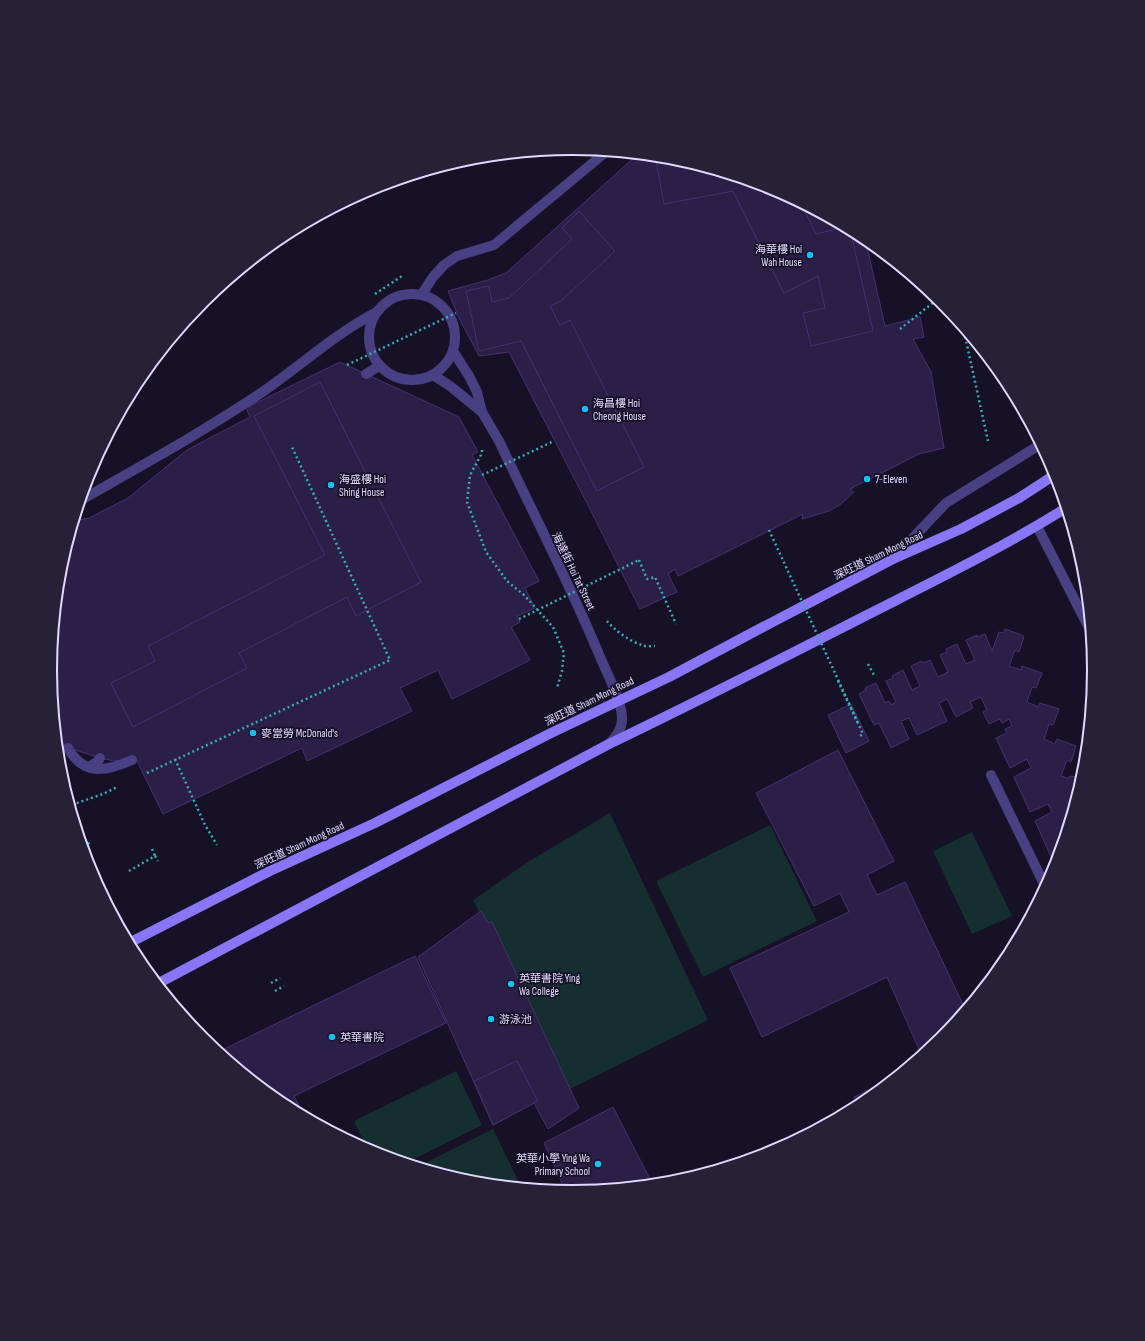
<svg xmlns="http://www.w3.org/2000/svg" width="1145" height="1341" viewBox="0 0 1145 1341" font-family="'Sofia Sans Condensed','Noto Sans TC',sans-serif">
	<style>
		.park { fill: #152e30 }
		.building { fill: #2b1e47; stroke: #463271 }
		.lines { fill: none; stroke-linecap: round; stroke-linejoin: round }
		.path { stroke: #37acb2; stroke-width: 2.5; stroke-dasharray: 2 3; stroke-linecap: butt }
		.lane { stroke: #493f83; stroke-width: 10 }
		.street { stroke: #493f83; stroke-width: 10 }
		.secondary { stroke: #8876f7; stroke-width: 10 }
		.path-bridge { stroke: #37acb2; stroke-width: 2.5; stroke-dasharray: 2 3; stroke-linecap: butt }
		.poi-dot { fill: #11c1f1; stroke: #171127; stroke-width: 1.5 }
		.labels { text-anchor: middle; stroke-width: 3.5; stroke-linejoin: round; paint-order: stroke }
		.poi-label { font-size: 11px; fill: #e1d9fd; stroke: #171127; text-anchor: start }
		.street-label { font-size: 11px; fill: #e1d9fd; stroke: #171127 }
		.rim { fill: none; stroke: #e1d9fd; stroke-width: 2 }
	</style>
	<rect width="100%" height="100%" fill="#171127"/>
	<g class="park">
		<path d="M 610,813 L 708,1020 L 568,1090 L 473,900 L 528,862 Z"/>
		<path d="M 770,825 L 817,921 L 703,977 L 656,881 Z"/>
		<path d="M 972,832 L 1012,916 L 972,934 L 933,851 Z"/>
		<path d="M 456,1071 L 482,1125 L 406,1163 L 369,1152 L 354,1121 Z"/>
		<path d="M 493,1129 L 519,1182 L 511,1187 L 470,1183 L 417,1167 Z"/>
	</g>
	<g class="building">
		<path d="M 638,154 L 675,158 L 773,188 L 865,238 L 885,326 L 920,317 L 924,337 L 913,339 L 931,372 L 944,448 L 919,454 L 850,489 L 854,492 L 841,504 L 829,511 L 802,519 L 803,514 L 678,576 L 675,569 L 668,574 L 677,592 L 640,609 L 590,509 L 509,352 L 479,356 L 459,318 L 448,291 L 488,280 L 506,273 Z"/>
		<path d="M 670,158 L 773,188 L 801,203 L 816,234 L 845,227 L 850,229 L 873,331 L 811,346 L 803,313 L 825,308 L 818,276 L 784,293 L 733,191 L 664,204 L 656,160 Z"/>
		<path d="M 579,211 L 615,251 L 561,301 L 550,306 L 560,325 L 570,320 L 644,467 L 597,491 L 521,341 L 479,351 L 466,291 L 489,286 L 492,302 L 509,298 L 572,239 L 562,228 Z"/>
		<path d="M 340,362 L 459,417 L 478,452 L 472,455 L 539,581 L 525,588 L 535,608 L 517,616 L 520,622 L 511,627 L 530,660 L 452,699 L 438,670 L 400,688 L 412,711 L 307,761 L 302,748 L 163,814 L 136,759 L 114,761 L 100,758 L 57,744 L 50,670 L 60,568 L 74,521 L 89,518 L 128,498 L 187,450 L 250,417 L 246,408 Z"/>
		<path d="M 320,382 L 421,582 L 356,616 L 347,597 L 239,653 L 247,668 L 133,727 L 111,683 L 155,661 L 148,646 L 325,555 L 254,416 Z"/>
		<path d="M 1005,629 L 1024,636 L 1019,652 L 1015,650 L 1009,666 L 1021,670 L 1022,666 L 1042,673 L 1036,688 L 1032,687 L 1027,702 L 1038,707 L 1040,703 L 1059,709 L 1053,725 L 1049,724 L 1044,739 L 1055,744 L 1057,739 L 1076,746 L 1071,762 L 1067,760 L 1061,776 L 1067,778 L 1071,776 L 1076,777 L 1080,787 L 1061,852 L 1051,857 L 1035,821 L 1052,812 L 1048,804 L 1030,812 L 1014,777 L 1031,768 L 1027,759 L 1010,768 L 996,738 L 1007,733 L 1005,729 L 1012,726 L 1009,719 L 1002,723 L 1000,719 L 989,724 L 983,712 L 987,710 L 981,697 L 970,702 L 973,708 L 956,717 L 947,699 L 939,703 L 947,721 L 917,735 L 909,718 L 901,721 L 909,739 L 891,748 L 879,723 L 874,725 L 859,694 L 866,690 L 865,688 L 876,683 L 885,703 L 889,701 L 891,705 L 896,702 L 886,681 L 893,678 L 892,676 L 903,670 L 912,690 L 920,686 L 911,666 L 922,661 L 923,663 L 930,660 L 938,677 L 948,672 L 940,655 L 947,652 L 946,649 L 957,644 L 966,664 L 975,660 L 966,640 L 977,635 L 977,637 L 985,634 L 992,651 L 999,632 L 1004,633 Z"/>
		<path d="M 851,704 L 869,741 L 846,753 L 828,715 Z"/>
		<path d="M 838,750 L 894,861 L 867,875 L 877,895 L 905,882 L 966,1011 L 942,1040 L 922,1056 L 887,977 L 762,1037 L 730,968 L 849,912 L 840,893 L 814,906 L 756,793 Z"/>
		<path d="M 481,911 L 488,923 L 492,922 L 579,1108 L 548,1129 L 534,1103 L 493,1125 L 418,957 Z"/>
		<path d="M 415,956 L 446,1023 L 294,1096 L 304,1116 L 282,1105 L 218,1052 Z"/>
		<path d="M 517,1061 L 538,1101 L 493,1125 L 474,1081 Z"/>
		<path d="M 897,1077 L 863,1105 L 859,1107 L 854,1097 Z"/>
		<path d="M 613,1107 L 653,1185 L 572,1193 L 566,1192 L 544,1143 Z"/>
	</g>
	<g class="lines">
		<g class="path">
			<path d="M 375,294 L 402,276"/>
			<path d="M 963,327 L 988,441"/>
			<path d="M 900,329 L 939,298"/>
			<path d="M 482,450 L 482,453 L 470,475 L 467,502 L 486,552 L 507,581 L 524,595 L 553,627 L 564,653 L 562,671 L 557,688"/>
			<path d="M 639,560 L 647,579 L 655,577 L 676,624"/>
			<path d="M 607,621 C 614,630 631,642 642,645 C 645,647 651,646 655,646"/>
			<path d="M 868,664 L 874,675"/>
			<path d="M 838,681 L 863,734 L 860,736"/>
			<path d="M 175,759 L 205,825 L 217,845"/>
			<path d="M 147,773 L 390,660 L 292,447"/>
			<path d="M 68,798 L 77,803 L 103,794 L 117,787"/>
			<path d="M 152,849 L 155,856"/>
			<path d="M 86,859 L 89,841"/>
			<path d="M 129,871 L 155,856 L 158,861"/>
			<path d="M 271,983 L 280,978"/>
			<path d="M 275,991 L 284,986"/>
		</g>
		<g class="lane">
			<path d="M 422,294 L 433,277 L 444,265 L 457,256 L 494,245 L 607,151"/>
			<path d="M 366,374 L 379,366"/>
			<path d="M 81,500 C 141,466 201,433 258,395 C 298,368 333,335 375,313"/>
			<path d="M 893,559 L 946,503 L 1041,444"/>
			<path d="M 68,748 C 84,777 107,771 132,760"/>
			<path d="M 89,767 L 97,762 L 100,758"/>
			<path d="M 991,775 L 1046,888"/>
		</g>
		<g class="street">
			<circle cx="412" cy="337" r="43"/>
			<path d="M 453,351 L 469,376 L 477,392 L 482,412 L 499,441 C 532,511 568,580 598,652 C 605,670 621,698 622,717 C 623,728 616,736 609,744"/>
			<path d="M 433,375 L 450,386 L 482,412"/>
			<path d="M 1037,526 L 1091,632"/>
		</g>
		<g class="secondary">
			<path d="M 129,943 L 270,871 L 375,823 L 551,733 L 669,677 L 763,627 L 893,559 L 961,529 L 1019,498 L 1056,474"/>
			<path d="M 157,984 L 609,744 C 696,702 781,659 867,615 C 934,581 1002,548 1066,508"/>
		</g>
		<g class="path-bridge">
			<path d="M 347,365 L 456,313"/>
			<path d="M 482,475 L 554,441"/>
			<path d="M 769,530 L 858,723"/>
			<path d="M 519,619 L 639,560"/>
		</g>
	</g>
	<g class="poi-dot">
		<circle cx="810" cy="255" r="4"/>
		<circle cx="585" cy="409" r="4"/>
		<circle cx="867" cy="479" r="4"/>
		<circle cx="331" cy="485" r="4"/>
		<circle cx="253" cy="733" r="4"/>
		<circle cx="511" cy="984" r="4"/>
		<circle cx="491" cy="1019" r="4"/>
		<circle cx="332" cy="1037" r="4"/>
		<circle cx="598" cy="1164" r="4"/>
	</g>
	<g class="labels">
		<g class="poi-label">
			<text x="802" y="253" text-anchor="end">海華樓 Hoi<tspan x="802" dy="13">Wah House</tspan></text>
			<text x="593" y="407">海昌樓 Hoi<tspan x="593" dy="13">Cheong House</tspan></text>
			<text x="339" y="483">海盛樓 Hoi<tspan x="339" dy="13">Shing House</tspan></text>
			<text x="875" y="483">7-Eleven</text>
			<text x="261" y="737">麥當勞 McDonald's</text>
			<text x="519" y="982">英華書院 Ying<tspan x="519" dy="13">Wa College</tspan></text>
			<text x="499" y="1023">游泳池</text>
			<text x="340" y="1041">英華書院</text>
			<text x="590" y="1162" text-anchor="end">英華小學 Ying Wa<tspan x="590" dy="13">Primary School</tspan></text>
		</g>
		<g class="street-label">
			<text transform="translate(878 555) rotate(-26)" y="4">深旺道 Sham Mong Road</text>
			<text transform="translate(574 571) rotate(64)" y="4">海達街 Hoi Tat Street</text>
			<text transform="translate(589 701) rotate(-26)" y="4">深旺道 Sham Mong Road</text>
			<text transform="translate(299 845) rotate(-25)" y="4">深旺道 Sham Mong Road</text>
		</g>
	</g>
	<path d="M0 0H1145V1341H0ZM57 670a515 515 0 1 1 1030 0a515 515 0 1 1-1030 0Z" fill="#272138" fill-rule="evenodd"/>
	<path class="rim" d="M57 670a515 515 0 1 1 1030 0a515 515 0 1 1-1030 0Z"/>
</svg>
